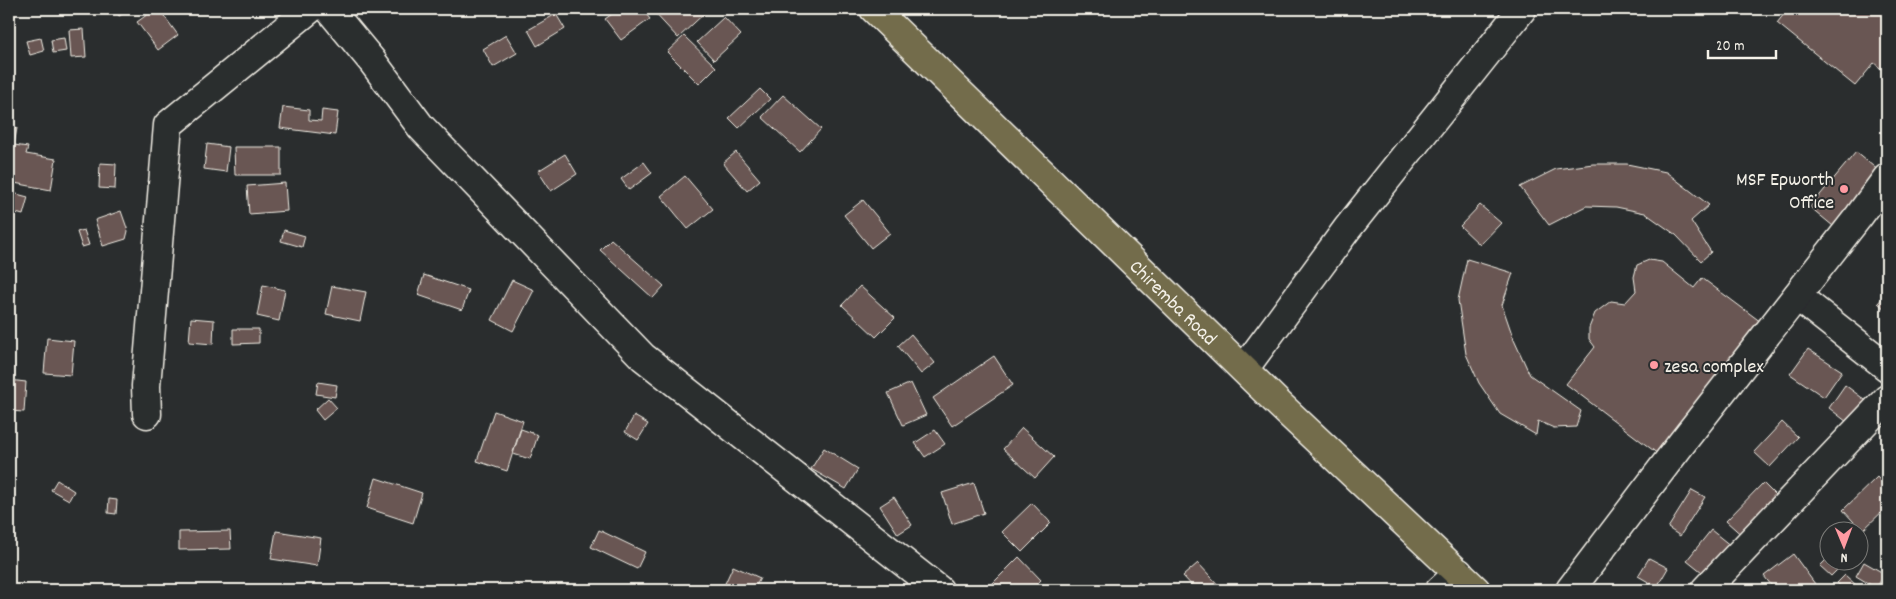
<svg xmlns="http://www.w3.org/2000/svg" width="1896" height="599" viewBox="0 0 1896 599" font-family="Dekko,sans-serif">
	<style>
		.building { fill: #695653; stroke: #f4f1e8 }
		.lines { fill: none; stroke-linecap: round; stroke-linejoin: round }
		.minor-casing { stroke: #f4f1e8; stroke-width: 31 }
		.major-casing { stroke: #f4f1e8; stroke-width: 31 }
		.minor { stroke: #2a2d2e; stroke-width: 28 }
		.major { stroke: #736c4b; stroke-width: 28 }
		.poi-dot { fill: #ff9aa2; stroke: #2a2d2e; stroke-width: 2 }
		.labels { text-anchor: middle; stroke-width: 4; stroke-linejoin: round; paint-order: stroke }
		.poi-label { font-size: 20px; fill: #f4f1e8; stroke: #2a2d2e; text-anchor: end }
		.street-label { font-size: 20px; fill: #f4f1e8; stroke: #2a2d2e }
	</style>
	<rect width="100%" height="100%" fill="#2a2d2e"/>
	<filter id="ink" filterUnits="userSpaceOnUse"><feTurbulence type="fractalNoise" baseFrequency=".02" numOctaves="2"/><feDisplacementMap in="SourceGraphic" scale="10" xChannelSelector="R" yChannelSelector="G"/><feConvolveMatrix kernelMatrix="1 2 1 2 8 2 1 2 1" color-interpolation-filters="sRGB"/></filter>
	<g filter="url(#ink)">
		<g class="building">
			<path d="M 114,9 L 131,9 L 119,16 Z"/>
			<path d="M 155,9 L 159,9 L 178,35 L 158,50 L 137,22 Z"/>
			<path d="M 619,9 L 642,9 L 650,19 L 621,40 L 605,19 Z"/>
			<path d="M 651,9 L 709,9 L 678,38 Z"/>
			<path d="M 1788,9 L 1887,9 L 1887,69 L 1885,72 L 1874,63 L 1855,86 L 1777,23 Z"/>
			<path d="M 556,14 L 565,29 L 537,46 L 528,30 Z"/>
			<path d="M 724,17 L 741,35 L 714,60 L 697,42 Z"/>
			<path d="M 84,29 L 86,57 L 71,58 L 69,30 Z"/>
			<path d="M 506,35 L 517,53 L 493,67 L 483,49 Z"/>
			<path d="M 684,36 L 716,67 L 699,84 L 667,52 Z"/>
			<path d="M 41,38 L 44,51 L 30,55 L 26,41 Z"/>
			<path d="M 64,38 L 66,51 L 53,53 L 51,40 Z"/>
			<path d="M 760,89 L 770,99 L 739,128 L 729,118 Z"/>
			<path d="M 783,95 L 821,129 L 800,152 L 762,117 Z"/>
			<path d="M 283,107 L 309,110 L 309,120 L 321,121 L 322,110 L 338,112 L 335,135 L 280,128 Z"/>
			<path d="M 9,126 L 17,128 L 14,145 L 28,147 L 26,154 L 56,159 L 51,190 L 9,182 Z"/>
			<path d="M 207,144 L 229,147 L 226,172 L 204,169 Z"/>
			<path d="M 234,147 L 281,147 L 281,175 L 235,175 Z"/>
			<path d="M 736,152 L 760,180 L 747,191 L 723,163 Z"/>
			<path d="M 1856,152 L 1879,171 L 1833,226 L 1810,207 Z"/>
			<path d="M 565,154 L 577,174 L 551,191 L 538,171 Z"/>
			<path d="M 644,162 L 652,173 L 629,190 L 621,179 Z"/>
			<path d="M 100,163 L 116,164 L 115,189 L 99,188 Z"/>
			<path d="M 1593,164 L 1627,164 L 1666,172 L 1709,205 L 1691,221 L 1711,252 L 1701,261 L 1676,235 L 1645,213 L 1616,207 L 1586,206 L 1549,225 L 1520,187 L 1556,169 Z"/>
			<path d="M 685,176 L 713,209 L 688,229 L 661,196 Z"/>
			<path d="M 285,183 L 287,211 L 249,214 L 247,186 Z"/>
			<path d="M 9,192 L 28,197 L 23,215 L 9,211 Z"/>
			<path d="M 863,200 L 890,233 L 871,248 L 844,215 Z"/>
			<path d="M 1480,205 L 1501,223 L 1480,245 L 1460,226 Z"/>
			<path d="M 121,211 L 128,231 L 126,239 L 103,246 L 95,220 Z"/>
			<path d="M 84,230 L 89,245 L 82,247 L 77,232 Z"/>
			<path d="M 284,230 L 305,236 L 302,247 L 281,241 Z"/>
			<path d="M 611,239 L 664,286 L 653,298 L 600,250 Z"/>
			<path d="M 1467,259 L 1513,273 L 1502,305 L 1514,340 L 1530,375 L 1581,411 L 1576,427 L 1554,428 L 1538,421 L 1536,435 L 1500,414 L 1479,383 L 1466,354 L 1458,300 Z"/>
			<path d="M 1649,260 L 1662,262 L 1694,288 L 1702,278 L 1761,322 L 1658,454 L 1566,384 L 1595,347 L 1589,339 L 1589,328 L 1595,313 L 1611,301 L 1625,303 L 1636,291 L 1634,277 L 1637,265 Z"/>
			<path d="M 424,275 L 469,290 L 462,310 L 418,295 Z"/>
			<path d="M 512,280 L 534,290 L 513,331 L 492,320 Z"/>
			<path d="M 263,285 L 285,290 L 279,321 L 257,316 Z"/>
			<path d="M 332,286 L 366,292 L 360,321 L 326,314 Z"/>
			<path d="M 860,286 L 895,318 L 876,337 L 842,305 Z"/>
			<path d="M 1887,293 L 1887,311 L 1878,303 Z"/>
			<path d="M 191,318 L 214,320 L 213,344 L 189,342 Z"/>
			<path d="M 233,329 L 259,329 L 259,343 L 233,344 Z"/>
			<path d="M 911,334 L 935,363 L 921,374 L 898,346 Z"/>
			<path d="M 47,338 L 74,341 L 71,375 L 44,373 Z"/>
			<path d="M 1808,349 L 1842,371 L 1824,397 L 1790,374 Z"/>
			<path d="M 994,356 L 1013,385 L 952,426 L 933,398 Z"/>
			<path d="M 9,380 L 26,382 L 24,412 L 9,411 Z"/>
			<path d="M 318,382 L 337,385 L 335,397 L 316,394 Z"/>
			<path d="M 911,383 L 926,415 L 903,425 L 888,393 Z"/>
			<path d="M 1845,385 L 1873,406 L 1856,429 L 1829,408 Z"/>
			<path d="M 328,398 L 337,408 L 323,420 L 315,410 Z"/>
			<path d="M 494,411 L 523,421 L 507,471 L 477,461 Z"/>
			<path d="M 634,416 L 648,424 L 638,440 L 625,432 Z"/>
			<path d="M 1782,422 L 1798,437 L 1770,467 L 1754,452 Z"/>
			<path d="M 1022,428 L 1054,457 L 1035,478 L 1003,449 Z"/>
			<path d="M 521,429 L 538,435 L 530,459 L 513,454 Z"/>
			<path d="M 935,430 L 945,444 L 925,457 L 915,443 Z"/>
			<path d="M 824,448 L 858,469 L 846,489 L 811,469 Z"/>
			<path d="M 1877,477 L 1887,488 L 1887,507 L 1862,531 L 1843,510 Z"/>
			<path d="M 376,478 L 422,493 L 413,523 L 367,508 Z"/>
			<path d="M 57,480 L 74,491 L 69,500 L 51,490 Z"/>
			<path d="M 974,483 L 984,513 L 952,524 L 942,493 Z"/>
			<path d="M 1763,483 L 1781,501 L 1745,538 L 1726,521 Z"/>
			<path d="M 1692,490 L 1705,497 L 1680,536 L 1668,528 Z"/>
			<path d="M 894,497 L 912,525 L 898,534 L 880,506 Z"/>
			<path d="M 109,499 L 117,500 L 116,514 L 108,513 Z"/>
			<path d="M 1032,503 L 1051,523 L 1022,552 L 1002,532 Z"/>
			<path d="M 599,530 L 645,552 L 637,569 L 591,547 Z"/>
			<path d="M 1711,530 L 1731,546 L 1707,576 L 1687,560 Z"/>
			<path d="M 230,531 L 231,549 L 179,550 L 179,532 Z"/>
			<path d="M 276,531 L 321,538 L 317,566 L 271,559 Z"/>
			<path d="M 1793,554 L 1815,584 L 1806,590 L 1775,590 L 1764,576 Z"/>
			<path d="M 1019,557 L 1041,580 L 1031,590 L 998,590 L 992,584 Z"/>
			<path d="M 1649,558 L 1668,568 L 1657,587 L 1638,576 Z"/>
			<path d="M 1828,558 L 1828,562 L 1832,562 L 1839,568 L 1831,576 L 1820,566 Z"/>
			<path d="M 1864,562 L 1885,574 L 1876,588 L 1856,576 Z"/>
			<path d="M 1198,563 L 1223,590 L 1196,590 L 1183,576 Z"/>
			<path d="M 733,566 L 760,578 L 754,590 L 722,590 Z"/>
			<path d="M 1845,575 L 1857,586 L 1853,590 L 1845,590 L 1837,583 Z"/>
			<path d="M 1139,582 L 1145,590 L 1129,590 Z"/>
			<path d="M 517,584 L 525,590 L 512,590 Z"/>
		</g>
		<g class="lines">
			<g class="minor-casing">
				<g id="minor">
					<path d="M 329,9 L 372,61 L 421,127 L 643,357 L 939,590"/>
					<path d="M 1797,296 L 1887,367"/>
					<path d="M 1244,369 L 1347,229 L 1522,9"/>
					<path d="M 147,414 L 146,386 L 168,125 L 310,9"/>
					<path d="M 1440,590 L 1459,573"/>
					<path d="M 1570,590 L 1681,444 L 1859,216 L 1887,178"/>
					<path d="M 1705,590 L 1887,399"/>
				</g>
			</g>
			<g class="major-casing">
				<g id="major">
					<path id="s1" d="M 874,9 L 1280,405 L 1476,590"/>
				</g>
			</g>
			<use href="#minor" class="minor"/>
			<use href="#major" class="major"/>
		</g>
	</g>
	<g class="poi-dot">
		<circle cx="1844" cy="189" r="5"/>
		<circle cx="1654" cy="365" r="5"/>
	</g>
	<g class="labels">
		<g class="poi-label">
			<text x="1834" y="185">MSF Epworth<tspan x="1834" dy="23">Office</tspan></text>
			<text x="1664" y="372" text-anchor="start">zesa complex</text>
		</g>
		<g class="street-label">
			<text dy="7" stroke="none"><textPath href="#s1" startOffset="419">Chiremba Road</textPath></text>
		</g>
	</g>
	<rect width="1896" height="599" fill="none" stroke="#2a2d2e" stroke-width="30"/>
	<rect x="15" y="15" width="1866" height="569" fill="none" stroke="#f4f1e8" stroke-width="2" filter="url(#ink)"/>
	<g transform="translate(1844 546) rotate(179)"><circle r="24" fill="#2a2d2e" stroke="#7b7b78"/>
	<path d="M0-4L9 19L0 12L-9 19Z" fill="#ff9aa2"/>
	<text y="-8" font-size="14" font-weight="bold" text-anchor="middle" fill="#f4f1e8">N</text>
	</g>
	<path d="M1708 50v8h68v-8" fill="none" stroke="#f4f1e8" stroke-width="2.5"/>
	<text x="1716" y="50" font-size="15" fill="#f4f1e8" stroke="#2a2d2e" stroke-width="4" paint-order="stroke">20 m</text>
</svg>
